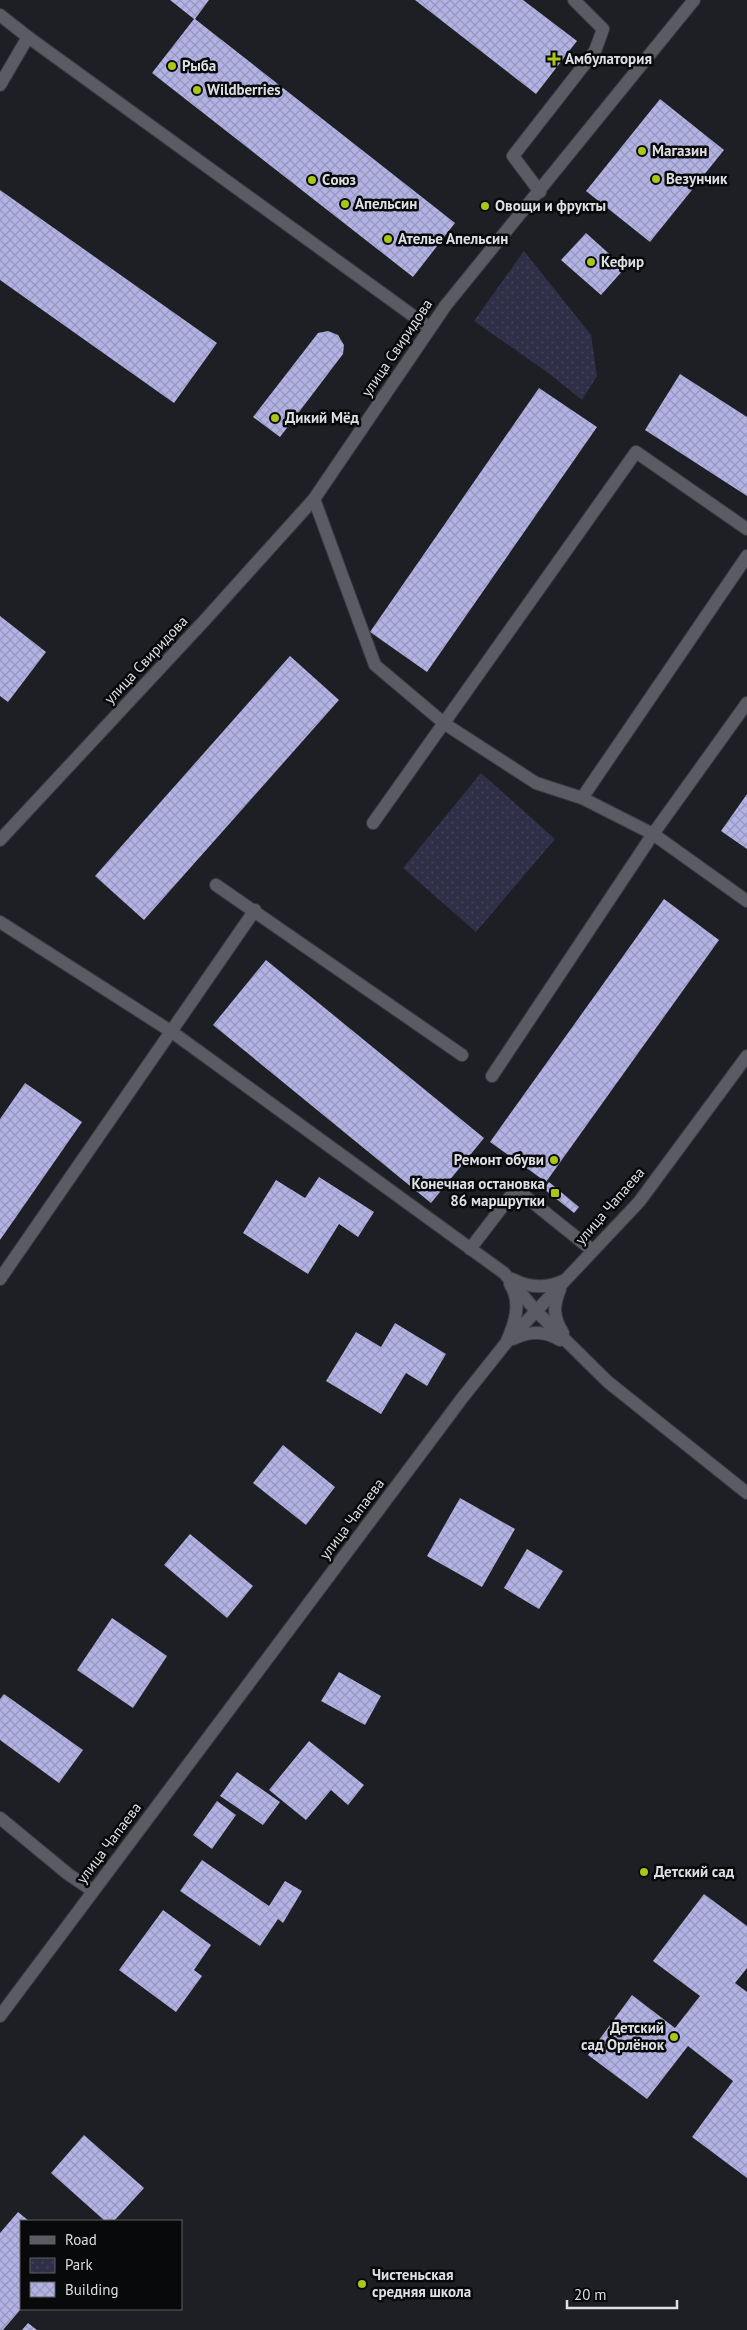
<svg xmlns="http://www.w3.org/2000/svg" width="747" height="2330" viewBox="0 0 747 2330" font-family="'PT Sans',sans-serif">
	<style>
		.park { fill: url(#park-dots) }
		.building { fill: url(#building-cross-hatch) }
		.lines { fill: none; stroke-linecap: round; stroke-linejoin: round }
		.lane-casing { stroke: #3b3c41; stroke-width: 14 }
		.street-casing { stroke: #3b3c41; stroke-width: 14 }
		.secondary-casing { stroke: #3b3c41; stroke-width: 14 }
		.lane { stroke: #5b5b63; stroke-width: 12 }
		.street { stroke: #5b5b63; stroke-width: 12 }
		.secondary { stroke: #5b5b63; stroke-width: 12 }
		.poi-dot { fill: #abc716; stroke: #08090b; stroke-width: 2 }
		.labels { text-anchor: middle; stroke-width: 5; stroke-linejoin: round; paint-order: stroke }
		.poi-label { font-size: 15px; font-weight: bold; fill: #dedfe3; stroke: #08090b; text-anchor: start }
		.street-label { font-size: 15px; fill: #dedfe3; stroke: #08090b }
	</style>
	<defs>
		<pattern id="park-dots" width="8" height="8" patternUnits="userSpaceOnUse" patternTransform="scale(1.25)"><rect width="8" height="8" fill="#2f2f48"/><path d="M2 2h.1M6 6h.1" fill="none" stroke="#43435a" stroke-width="1.8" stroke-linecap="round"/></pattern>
		<pattern id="building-cross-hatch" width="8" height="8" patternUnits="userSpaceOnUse" patternTransform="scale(1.25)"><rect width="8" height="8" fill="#b2b3e4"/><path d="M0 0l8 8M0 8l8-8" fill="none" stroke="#9697bc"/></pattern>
	</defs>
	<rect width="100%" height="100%" fill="#1e1e25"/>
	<g class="park">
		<path d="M 524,251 L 591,335 L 597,376 L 582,400 L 547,372 L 474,321 Z"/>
		<path d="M 481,773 L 555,839 L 476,932 L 403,868 Z"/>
	</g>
	<g class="building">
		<path d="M 170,0 L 209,0 L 195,19 L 455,223 L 413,277 L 152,73 L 194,19 Z"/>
		<path d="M 415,0 L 523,0 L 577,41 L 536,94 Z"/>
		<path d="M 660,99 L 724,150 L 650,242 L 586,191 Z"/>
		<path d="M 0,190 L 217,343 L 174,403 L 0,280 Z"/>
		<path d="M 586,233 L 625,268 L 601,295 L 561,260 Z"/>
		<path d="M 328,331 L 338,335 L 344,345 L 343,354 L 280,437 L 253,417 L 318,333 Z"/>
		<path d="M 680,374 L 747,417 L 747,496 L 645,430 Z"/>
		<path d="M 539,388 L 597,427 L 427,672 L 370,632 Z"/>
		<path d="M 0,616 L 46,652 L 8,702 L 0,696 Z"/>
		<path d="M 290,656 L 339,700 L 144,920 L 95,876 Z"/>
		<path d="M 747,794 L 747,849 L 721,831 Z"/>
		<path d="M 664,899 L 719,940 L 546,1182 L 490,1142 Z"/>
		<path d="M 266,960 L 484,1138 L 431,1203 L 213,1025 Z"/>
		<path d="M 25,1083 L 82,1122 L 0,1240 L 0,1119 Z"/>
		<path d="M 319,1177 L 374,1212 L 358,1237 L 339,1224 L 308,1274 L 243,1233 L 276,1180 L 305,1198 Z"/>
		<path d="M 549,1182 L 579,1207 L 574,1213 L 544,1189 Z"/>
		<path d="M 395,1323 L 446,1354 L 427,1386 L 406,1373 L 381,1414 L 326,1381 L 356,1332 L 381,1347 Z"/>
		<path d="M 283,1445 L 335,1487 L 306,1525 L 253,1483 Z"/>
		<path d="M 460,1498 L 515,1529 L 482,1587 L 427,1556 Z"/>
		<path d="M 190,1534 L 253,1586 L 227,1618 L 164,1565 Z"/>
		<path d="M 527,1549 L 563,1571 L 539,1609 L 504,1588 Z"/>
		<path d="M 112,1618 L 167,1656 L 133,1708 L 77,1670 Z"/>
		<path d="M 339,1672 L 381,1696 L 365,1725 L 321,1701 Z"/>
		<path d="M 4,1694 L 83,1750 L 59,1783 L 0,1740 L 0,1699 Z"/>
		<path d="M 309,1741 L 364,1785 L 348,1805 L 331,1790 L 306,1820 L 269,1790 Z"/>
		<path d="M 237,1772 L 280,1802 L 263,1825 L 220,1796 Z"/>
		<path d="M 217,1801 L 236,1815 L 212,1849 L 193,1835 Z"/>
		<path d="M 202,1860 L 269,1906 L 285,1881 L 302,1891 L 283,1923 L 278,1919 L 260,1946 L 180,1891 Z"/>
		<path d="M 704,1894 L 747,1926 L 747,1968 L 735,1983 L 747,1992 L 747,2178 L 692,2137 L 733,2081 L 688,2046 L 647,2099 L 588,2055 L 632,1995 L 675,2028 L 700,1996 L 653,1961 Z"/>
		<path d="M 163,1910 L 211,1945 L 194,1970 L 202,1976 L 176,2012 L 119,1970 Z"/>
		<path d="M 84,2135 L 144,2188 L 114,2221 L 105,2221 L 51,2173 Z"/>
		<path d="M 18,2212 L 29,2221 L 21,2221 L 21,2309 L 3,2330 L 0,2330 L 0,2233 Z"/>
		<path d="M 28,2323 L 37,2330 L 22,2330 Z"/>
	</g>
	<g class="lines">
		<g class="lane-casing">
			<g id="lane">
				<path d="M 0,15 L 28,37 L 0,85"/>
				<path d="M 28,37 L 430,328"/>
			</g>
		</g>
		<g class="street-casing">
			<g id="street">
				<path d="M 540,192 L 513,156 L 595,51 L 603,29 L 574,0"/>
				<path d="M 314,499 L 375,665 L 445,724 L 536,783 L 582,798"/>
				<path d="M 747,556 L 582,798 L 653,834 L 747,703"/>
				<path d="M 373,823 L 636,452 L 747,529"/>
				<path d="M 0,840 L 204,621 L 314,499 L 446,305 L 694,0"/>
				<path d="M 216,885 L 462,1055"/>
				<path d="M 0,922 L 172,1032 L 504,1273 L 536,1311"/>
				<path d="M 492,1076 L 653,834 L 747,901"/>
				<path d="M 470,1249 L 516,1189 L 592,1250"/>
				<path d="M 0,1279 L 255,910"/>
				<path d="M 512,1279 C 529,1288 545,1289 563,1281"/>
				<path d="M 507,1341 C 515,1323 522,1302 510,1284"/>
			</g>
		</g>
		<g class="secondary-casing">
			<g id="secondary">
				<path d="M 560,1289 C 553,1306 553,1317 563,1333"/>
				<path d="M 536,1311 L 608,1382 L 747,1493"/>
				<path d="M 513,1339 C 529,1331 544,1330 560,1340"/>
				<path d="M 0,1818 L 68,1874 L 93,1891"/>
				<path d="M 0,2016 L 463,1397 L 506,1343 L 639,1202 L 747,1056"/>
			</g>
		</g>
		<use href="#lane" class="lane"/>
		<use href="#street" class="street"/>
		<use href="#secondary" class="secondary"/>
	</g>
	<g class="poi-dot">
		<path d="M551.5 51.5h5v5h5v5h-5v5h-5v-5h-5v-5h5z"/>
		<circle cx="172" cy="66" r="5"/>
		<circle cx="197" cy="90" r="5"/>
		<circle cx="642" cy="151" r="5"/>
		<circle cx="656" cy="179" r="5"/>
		<circle cx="312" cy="180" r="5"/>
		<circle cx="345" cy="204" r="5"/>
		<circle cx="485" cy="206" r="5"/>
		<circle cx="388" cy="239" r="5"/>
		<circle cx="591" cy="262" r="5"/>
		<circle cx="275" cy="418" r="5"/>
		<circle cx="554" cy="1160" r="5"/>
		<rect x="550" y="1188" width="10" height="10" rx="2.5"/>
		<circle cx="644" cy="1872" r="5"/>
		<circle cx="674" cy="2037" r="5"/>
		<circle cx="362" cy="2284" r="5"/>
	</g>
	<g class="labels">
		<g class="poi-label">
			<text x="565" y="64">Амбулатория</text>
			<text x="182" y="71">Рыба</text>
			<text x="207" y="95">Wildberries</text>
			<text x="652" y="156">Магазин</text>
			<text x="666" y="184">Везунчик</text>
			<text x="322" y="185">Cоюз</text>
			<text x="355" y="209">Апельсин</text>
			<text x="495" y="211">Овощи и фрукты</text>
			<text x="398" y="244">Ателье Апельсин</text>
			<text x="601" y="267">Кефир</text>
			<text x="285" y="423">Дикий Мёд</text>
			<text x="544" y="1165" text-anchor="end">Ремонт обуви</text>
			<text x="545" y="1189" text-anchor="end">Конечная остановка<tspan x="545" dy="17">86 маршрутки</tspan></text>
			<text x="654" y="1877">Детский сад</text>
			<text x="664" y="2033" text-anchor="end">Детский<tspan x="664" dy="17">сад Орлёнок</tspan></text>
			<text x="372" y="2280">Чистеньская<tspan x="372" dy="17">средняя школа</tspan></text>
		</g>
		<g class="street-label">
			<text transform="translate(397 348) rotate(-56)" y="5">улица Свиридова</text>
			<text transform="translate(146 660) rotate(-47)" y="5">улица Свиридова</text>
			<text transform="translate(610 1206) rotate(-49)" y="5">улица Чапаева</text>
			<text transform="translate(352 1519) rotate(-53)" y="5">улица Чапаева</text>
			<text transform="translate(109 1843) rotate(-53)" y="5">улица Чапаева</text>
		</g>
	</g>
	<rect x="20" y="2220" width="162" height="90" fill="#08090b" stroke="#5e5f61"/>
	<rect x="30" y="2236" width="25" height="8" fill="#5b5b63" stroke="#5e5f61"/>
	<text x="65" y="2245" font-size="15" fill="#dedfe3">Road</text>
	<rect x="30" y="2258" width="25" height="15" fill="url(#park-dots)" stroke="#5e5f61"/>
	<text x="65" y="2270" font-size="15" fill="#dedfe3">Park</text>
	<rect x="30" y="2282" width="25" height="15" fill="url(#building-cross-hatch)" stroke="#5e5f61"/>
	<text x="65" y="2295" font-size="15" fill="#dedfe3">Building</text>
	<path d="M567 2300v8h110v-8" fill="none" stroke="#dedfe3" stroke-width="2.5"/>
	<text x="574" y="2300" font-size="15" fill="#dedfe3" stroke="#08090b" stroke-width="4" paint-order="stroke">20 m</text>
</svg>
